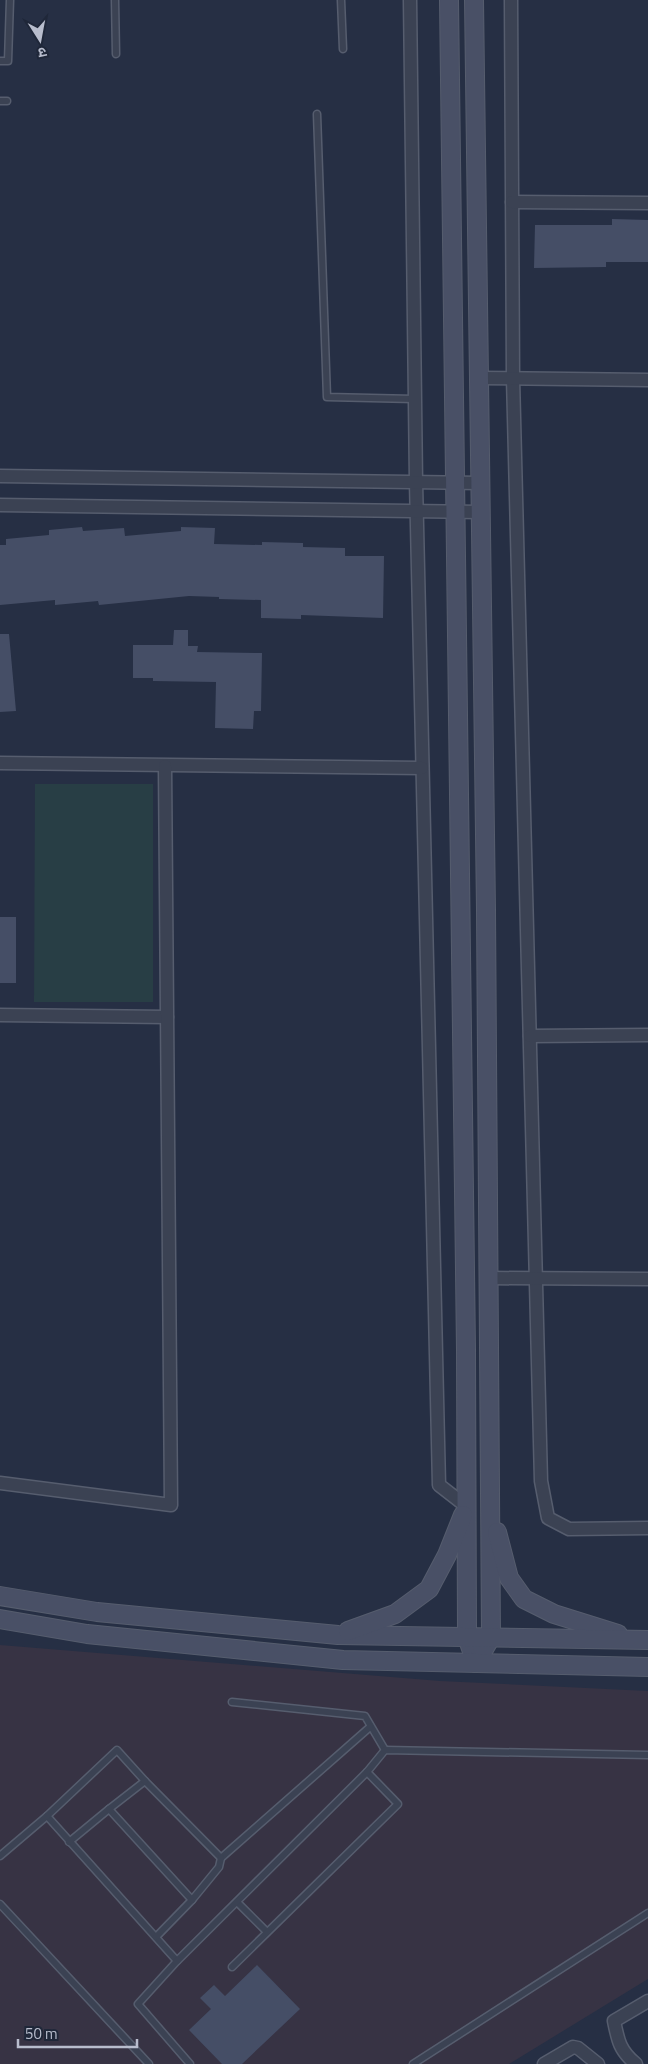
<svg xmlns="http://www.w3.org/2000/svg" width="648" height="2064" viewBox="0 0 648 2064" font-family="'Titillium Web','Noto Sans Devanagari',sans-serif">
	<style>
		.medical { fill: #373344 }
		.green { fill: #283e45 }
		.building { fill: #454e66 }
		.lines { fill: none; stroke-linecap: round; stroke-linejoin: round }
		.lane-casing { stroke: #565d6e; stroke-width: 9 }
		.street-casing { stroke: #565d6e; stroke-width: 15 }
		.secondary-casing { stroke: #565d6e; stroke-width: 20 }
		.lane { stroke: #3b4253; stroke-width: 6 }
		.street { stroke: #3b4253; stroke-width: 12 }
		.secondary { stroke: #495066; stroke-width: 18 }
	</style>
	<rect width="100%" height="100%" fill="#262f44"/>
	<path class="medical" d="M 0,1645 L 440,1681 L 648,1691 L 648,1979 L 509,2064 L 0,2064 Z"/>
	<path class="green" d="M 35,784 L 153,784 L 153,1002 L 34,1002 Z"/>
	<g class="building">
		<path d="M 612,219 L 648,220 L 648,262 L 606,262 L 606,267 L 534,268 L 535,225 L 612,225 Z"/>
		<path d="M 82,527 L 83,531 L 124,528 L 125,536 L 181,531 L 181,527 L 215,528 L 214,544 L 262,545 L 262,542 L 303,543 L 303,547 L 345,548 L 345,556 L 384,556 L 383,618 L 301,615 L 301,619 L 261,618 L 261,600 L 219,599 L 219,597 L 189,596 L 99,605 L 98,601 L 55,605 L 55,600 L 0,605 L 0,545 L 6,545 L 6,539 L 49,535 L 49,530 Z"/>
		<path d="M 174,630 L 188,630 L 188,646 L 198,646 L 197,652 L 262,653 L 261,711 L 254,711 L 253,729 L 215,728 L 216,682 L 153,681 L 153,678 L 133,678 L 133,645 L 173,645 Z"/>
		<path d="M 0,634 L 9,634 L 16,711 L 0,712 Z"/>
		<rect x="0" y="917" width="16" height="66"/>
		<path d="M 257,1965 L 300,2009 L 242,2064 L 222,2064 L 189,2030 L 211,2009 L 200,1998 L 214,1985 L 225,1996 Z"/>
	</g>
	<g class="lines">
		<g class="lane-casing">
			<g id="lane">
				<path d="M 115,0 L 116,54"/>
				<path d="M 341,0 L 343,49"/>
				<path d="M 0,61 L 8,61 L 10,0"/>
				<path d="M 0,101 L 7,101"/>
				<path d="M 317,114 L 327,397 L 414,399"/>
				<path d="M 232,1702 L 365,1716 L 385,1750"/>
				<path d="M 109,1809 L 145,1781 L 221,1858 L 370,1727"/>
				<path d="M 47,1816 L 177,1961"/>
				<path d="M 69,1842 L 109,1809 L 192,1900 L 156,1937"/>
				<path d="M 0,1856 L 47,1816 L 117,1750 L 145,1781"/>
				<path d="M 192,1900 L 219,1867 L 221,1858"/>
				<path d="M 237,1902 L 267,1932"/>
				<path d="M 0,1904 L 149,2064"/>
				<path d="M 232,1967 L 398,1804 L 367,1772"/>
				<path d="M 190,2064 L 138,2004 L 177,1961 L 367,1772 L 385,1750 L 648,1755"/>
				<path d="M 413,2064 L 648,1913"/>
			</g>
		</g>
		<g class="street-casing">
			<g id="street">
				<path d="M 410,0 L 416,482 L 439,1485 L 466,1506"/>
				<path d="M 511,0 L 513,378 L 541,1481 L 548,1518 L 569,1529 L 648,1528"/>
				<path d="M 512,202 L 648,203"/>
				<path d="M 479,378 L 648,380"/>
				<path d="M 0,476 L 480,483"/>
				<path d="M 0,505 L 480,512"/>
				<path d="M 0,763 L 422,768"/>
				<path d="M 0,1015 L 167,1017"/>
				<path d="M 530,1036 L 648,1035"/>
				<path d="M 489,1278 L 648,1279"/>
				<path d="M 0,1483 L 171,1505 L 165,766"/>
				<path d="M 544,2064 L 573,2047 L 578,2048 L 598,2064"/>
				<path d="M 636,2064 C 620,2051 618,2041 614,2021 L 648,2001"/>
			</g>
		</g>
		<g class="secondary-casing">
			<g id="secondary">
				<path d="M 449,0 L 466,1350 L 467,1637 L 476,1663"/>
				<path d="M 474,0 L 486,910 L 491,1637 L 476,1663"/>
				<path d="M 497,1532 L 509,1578 L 524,1599 L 554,1614 L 618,1634"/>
				<path d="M 0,1596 L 97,1612 L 338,1635 L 648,1640"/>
				<path d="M 0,1619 L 87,1634 L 343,1660 L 648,1667"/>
				<path d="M 348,1631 L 395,1614 L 429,1589 L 447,1555 L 463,1515"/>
			</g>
		</g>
		<use href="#lane" class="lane"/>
		<use href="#street" class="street"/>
		<use href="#secondary" class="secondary"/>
	</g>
	<g transform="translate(40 40) rotate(169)" stroke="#1f2739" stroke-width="4" paint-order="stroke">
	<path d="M0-4L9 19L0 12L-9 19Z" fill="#b8bdcd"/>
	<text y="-8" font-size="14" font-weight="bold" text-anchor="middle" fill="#b8bdcd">उ</text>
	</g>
	<path d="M18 2039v8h119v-8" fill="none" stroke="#b8bdcd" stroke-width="2.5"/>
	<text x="25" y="2039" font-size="15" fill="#b8bdcd" stroke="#1f2739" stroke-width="4" paint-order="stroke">50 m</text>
</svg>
